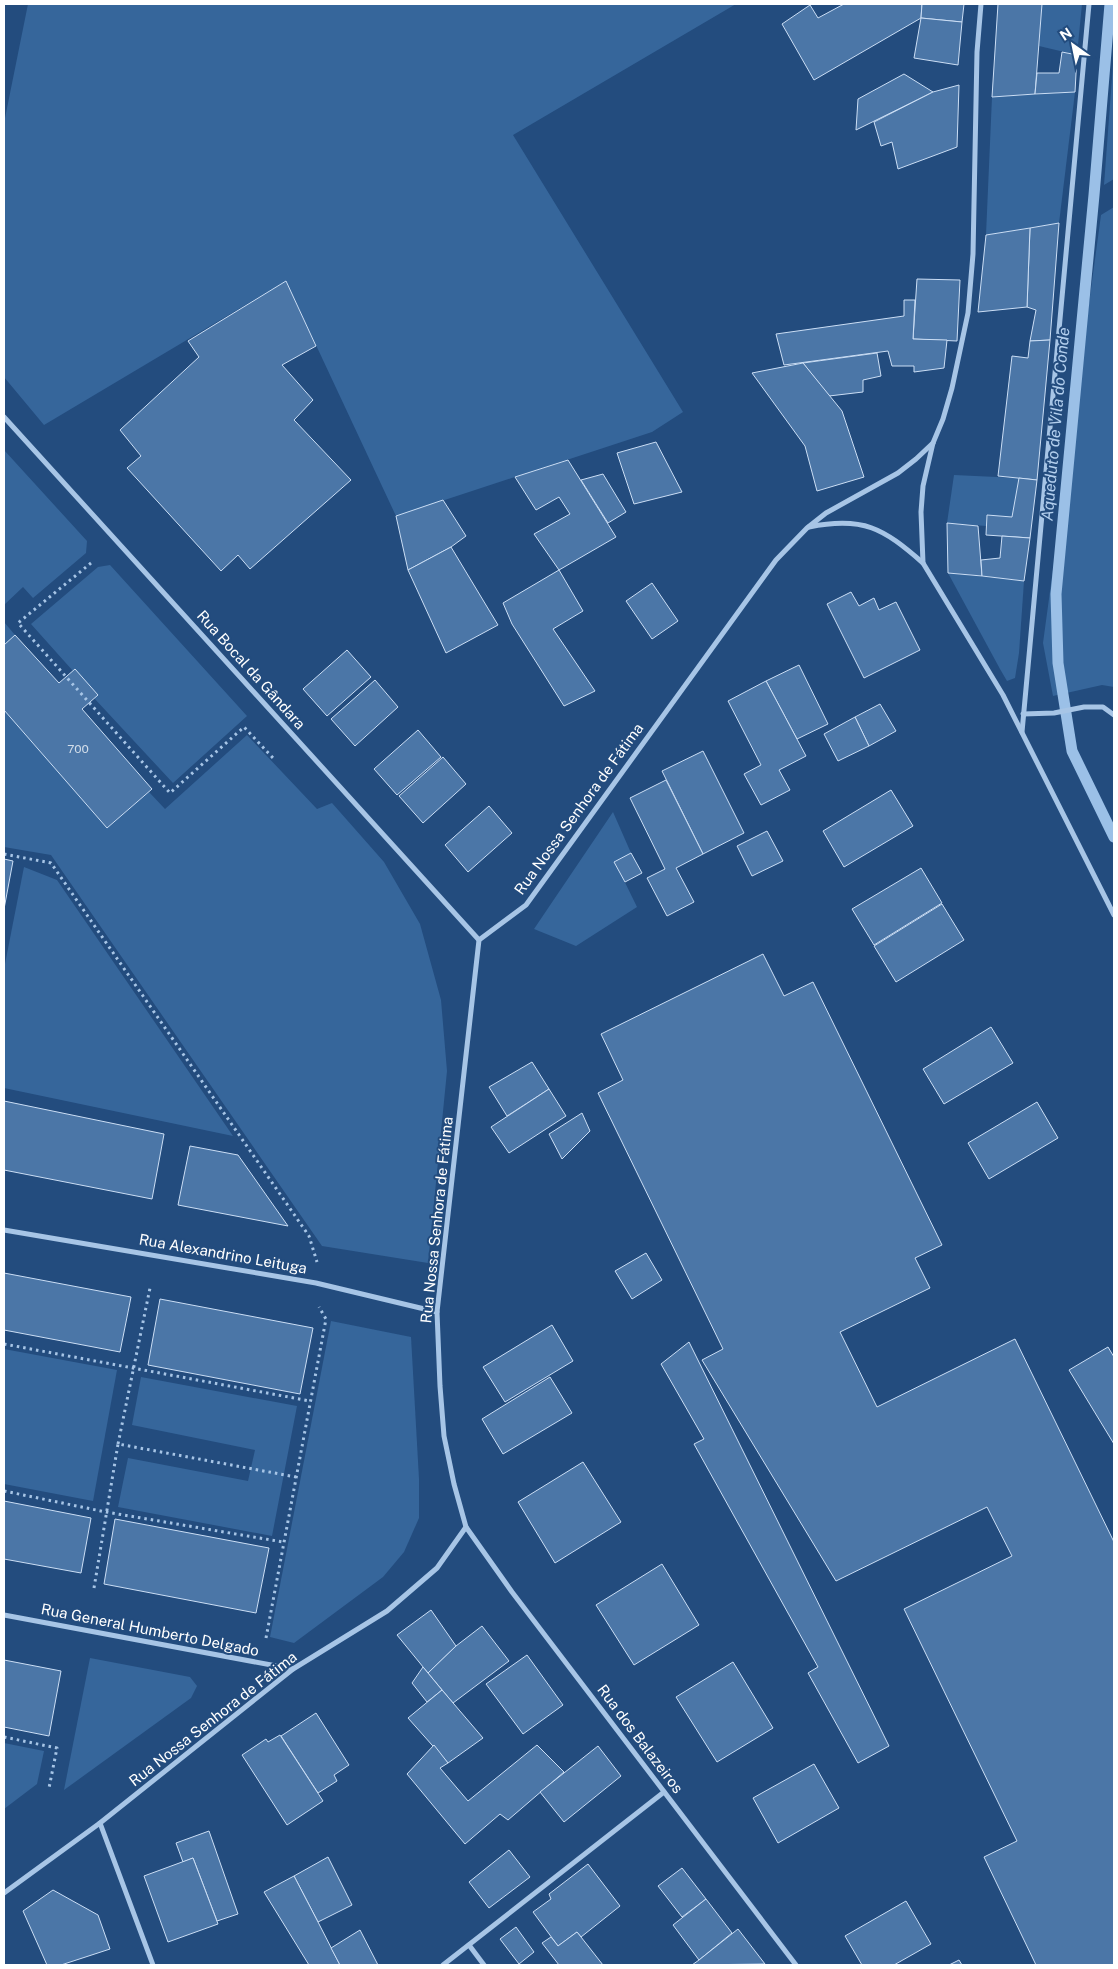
<svg xmlns="http://www.w3.org/2000/svg" width="1118" height="1969" viewBox="0 0 1118 1969" font-family="'Public Sans',sans-serif">
	<style>
		.green { fill: #36669b }
		.lines { fill: none; stroke-linecap: round; stroke-linejoin: round }
		.stream { stroke: #9bc0e7; stroke-width: 11 }
		.building { fill: #4b76a7; stroke: #cbdef5 }
		.path { stroke: #a7c5e6; stroke-width: 3; stroke-dasharray: 2.5 4; stroke-linecap: butt }
		.street { stroke: #a7c5e6; stroke-width: 5 }
		.labels { text-anchor: middle; stroke-width: 4; stroke-linejoin: round; paint-order: stroke }
		.number-label { font-size: 12px; fill: #d2dde9 }
		.street-label { font-size: 15px; fill: #fff; stroke: #234c7e }
		.water-label { font-size: 16px; font-style: italic; fill: #b3cfee; stroke: #234c7e }
	</style>
	<rect width="100%" height="100%" fill="#234c7e"/>
	<g class="green">
		<path d="M 28,4 L 736,4 L 513,135 L 683,412 L 652,432 L 396,516 L 286,281 L 44,425 L 4,377 L 4,123 Z"/>
		<path d="M 1042,4 L 1082,4 L 1077,55 L 1039,46 Z"/>
		<path d="M 1114,51 L 1114,179 L 1104,185 Z"/>
		<path d="M 1075,92 L 1059,223 L 986,235 L 992,97 Z"/>
		<path d="M 1114,207 L 1114,687 L 1102,685 L 1053,696 L 1043,643 L 1101,215 Z"/>
		<path d="M 4,450 L 87,541 L 86,553 L 33,598 L 23,587 L 4,605 Z"/>
		<path d="M 954,475 L 1019,478 L 1012,517 L 987,515 L 986,526 L 947,523 Z"/>
		<path d="M 110,565 L 247,716 L 173,783 L 94,698 L 75,669 L 73,671 L 31,624 L 98,567 Z"/>
		<path d="M 948,573 L 1024,581 L 1019,653 L 1015,678 L 1007,681 L 1000,669 Z"/>
		<path d="M 4,622 L 15,635 L 4,645 Z"/>
		<path d="M 4,710 L 107,828 L 149,792 L 165,809 L 247,735 L 317,809 L 332,803 L 384,862 L 420,924 L 441,1000 L 447,1071 L 428,1263 L 322,1246 L 51,855 L 4,847 Z"/>
		<path d="M 613,812 L 631,853 L 615,862 L 637,907 L 576,946 L 534,929 Z"/>
		<path d="M 24,867 L 57,880 L 233,1136 L 4,1088 L 4,969 Z"/>
		<path d="M 331,1321 L 411,1337 L 419,1479 L 419,1518 L 404,1552 L 383,1577 L 294,1643 L 270,1637 Z"/>
		<path d="M 4,1349 L 117,1370 L 93,1501 L 4,1484 Z"/>
		<path d="M 141,1377 L 297,1406 L 272,1536 L 118,1507 L 128,1458 L 248,1481 L 255,1450 L 132,1425 Z"/>
		<path d="M 90,1658 L 190,1677 L 197,1686 L 191,1698 L 64,1790 Z"/>
		<path d="M 4,1743 L 44,1751 L 37,1784 L 4,1809 Z"/>
	</g>
	<g class="lines">
		<path class="stream" d="M 1110,4 L 1094,195 L 1056,594 L 1058,663 L 1072,751 L 1114,837"/>
	</g>
	<g class="building">
		<path d="M 844,4 L 922,4 L 921,18 L 814,80 L 782,24 L 810,5 L 818,18 Z"/>
		<path d="M 922,4 L 964,4 L 962,22 L 921,18 Z"/>
		<path d="M 998,4 L 1042,4 L 1035,94 L 992,97 Z"/>
		<path d="M 921,18 L 962,22 L 958,65 L 914,58 Z"/>
		<path d="M 1062,52 L 1077,55 L 1075,92 L 1035,94 L 1037,73 L 1059,73 Z"/>
		<path d="M 904,74 L 933,92 L 856,130 L 858,99 Z"/>
		<path d="M 959,85 L 957,147 L 898,169 L 892,142 L 881,146 L 874,122 L 933,92 Z"/>
		<path d="M 1059,223 L 1050,340 L 1030,341 L 1036,310 L 1027,307 L 1030,228 Z"/>
		<path d="M 1030,228 L 1027,307 L 978,312 L 986,235 Z"/>
		<path d="M 917,279 L 960,280 L 957,341 L 913,339 Z"/>
		<path d="M 286,281 L 316,346 L 282,365 L 313,400 L 294,420 L 351,480 L 250,569 L 238,555 L 221,571 L 127,468 L 141,456 L 120,430 L 199,357 L 188,341 Z"/>
		<path d="M 904,300 L 915,300 L 913,339 L 947,340 L 944,368 L 914,372 L 914,366 L 892,366 L 888,351 L 784,365 L 776,334 L 904,316 Z"/>
		<path d="M 1050,340 L 1037,480 L 998,476 L 1012,356 L 1028,358 L 1030,341 Z"/>
		<path d="M 877,353 L 881,376 L 863,380 L 863,392 L 829,396 L 803,363 Z"/>
		<path d="M 803,363 L 842,411 L 864,477 L 817,491 L 805,446 L 752,373 Z"/>
		<path d="M 656,442 L 682,492 L 634,504 L 617,453 Z"/>
		<path d="M 568,460 L 616,537 L 559,570 L 534,534 L 570,514 L 559,497 L 536,510 L 515,477 Z"/>
		<path d="M 603,474 L 626,512 L 608,523 L 581,480 Z"/>
		<path d="M 1019,478 L 1037,480 L 1030,538 L 986,535 L 987,515 L 1012,517 Z"/>
		<path d="M 443,500 L 466,536 L 451,547 L 408,570 L 396,516 Z"/>
		<path d="M 947,523 L 978,526 L 982,576 L 948,573 Z"/>
		<path d="M 1002,536 L 1030,538 L 1024,581 L 982,576 L 981,560 L 1000,558 Z"/>
		<path d="M 451,547 L 498,625 L 446,653 L 408,570 Z"/>
		<path d="M 559,570 L 583,611 L 553,629 L 595,691 L 564,706 L 512,624 L 503,603 Z"/>
		<path d="M 652,583 L 678,621 L 652,639 L 626,601 Z"/>
		<path d="M 851,592 L 859,606 L 874,598 L 879,610 L 896,602 L 920,650 L 864,678 L 827,604 Z"/>
		<path d="M 15,635 L 59,683 L 75,669 L 98,695 L 82,709 L 152,789 L 107,828 L 4,710 L 4,645 Z"/>
		<path d="M 347,650 L 371,677 L 327,716 L 303,689 Z"/>
		<path d="M 799,665 L 828,724 L 797,739 L 766,681 Z"/>
		<path d="M 375,680 L 398,707 L 355,746 L 331,719 Z"/>
		<path d="M 766,681 L 806,756 L 779,770 L 790,790 L 761,805 L 744,774 L 761,765 L 728,701 Z"/>
		<path d="M 880,704 L 896,731 L 869,746 L 855,717 Z"/>
		<path d="M 855,717 L 869,746 L 838,761 L 824,734 Z"/>
		<path d="M 418,730 L 441,757 L 397,795 L 374,769 Z"/>
		<path d="M 703,751 L 744,833 L 703,854 L 662,771 Z"/>
		<path d="M 443,757 L 466,784 L 423,823 L 399,796 Z"/>
		<path d="M 666,780 L 703,854 L 676,868 L 694,902 L 667,916 L 647,878 L 665,869 L 630,798 Z"/>
		<path d="M 891,790 L 913,826 L 844,867 L 823,831 Z"/>
		<path d="M 489,806 L 512,833 L 468,872 L 445,845 Z"/>
		<path d="M 767,831 L 783,861 L 752,876 L 737,846 Z"/>
		<path d="M 631,853 L 642,873 L 625,882 L 614,862 Z"/>
		<path d="M 4,859 L 13,861 L 4,909 Z"/>
		<path d="M 921,868 L 942,903 L 874,945 L 852,909 Z"/>
		<path d="M 942,904 L 964,940 L 896,982 L 874,946 Z"/>
		<path d="M 763,954 L 784,996 L 813,982 L 942,1245 L 915,1258 L 930,1288 L 840,1332 L 877,1407 L 1015,1339 L 1114,1542 L 1114,1965 L 1036,1965 L 984,1857 L 1017,1841 L 904,1609 L 1012,1556 L 987,1507 L 836,1581 L 702,1360 L 723,1349 L 598,1093 L 623,1080 L 601,1034 Z"/>
		<path d="M 991,1027 L 1013,1063 L 944,1104 L 923,1069 Z"/>
		<path d="M 532,1062 L 549,1089 L 507,1116 L 489,1087 Z"/>
		<path d="M 549,1089 L 566,1116 L 509,1153 L 491,1127 Z"/>
		<path d="M 4,1101 L 164,1134 L 152,1199 L 4,1170 Z"/>
		<path d="M 1037,1102 L 1058,1138 L 989,1179 L 968,1143 Z"/>
		<path d="M 582,1113 L 590,1131 L 562,1159 L 549,1134 Z"/>
		<path d="M 190,1146 L 238,1155 L 288,1226 L 178,1205 Z"/>
		<path d="M 646,1253 L 662,1280 L 632,1299 L 615,1271 Z"/>
		<path d="M 4,1273 L 131,1297 L 120,1352 L 4,1330 Z"/>
		<path d="M 160,1299 L 313,1328 L 300,1394 L 148,1365 Z"/>
		<path d="M 552,1325 L 573,1361 L 505,1402 L 483,1367 Z"/>
		<path d="M 689,1342 L 889,1746 L 858,1763 L 808,1673 L 818,1667 L 694,1444 L 704,1439 L 661,1364 Z"/>
		<path d="M 1108,1347 L 1114,1357 L 1114,1444 L 1069,1370 Z"/>
		<path d="M 550,1377 L 572,1413 L 503,1454 L 482,1419 Z"/>
		<path d="M 583,1462 L 621,1522 L 555,1563 L 518,1502 Z"/>
		<path d="M 4,1501 L 91,1518 L 81,1573 L 4,1559 Z"/>
		<path d="M 115,1519 L 269,1548 L 256,1613 L 104,1584 Z"/>
		<path d="M 662,1564 L 699,1625 L 634,1665 L 596,1605 Z"/>
		<path d="M 431,1610 L 456,1646 L 428,1673 L 397,1635 Z"/>
		<path d="M 482,1626 L 509,1661 L 453,1703 L 428,1673 L 456,1646 Z"/>
		<path d="M 527,1655 L 563,1705 L 523,1734 L 486,1684 Z"/>
		<path d="M 4,1660 L 61,1671 L 49,1736 L 4,1727 Z"/>
		<path d="M 733,1662 L 773,1728 L 717,1762 L 676,1697 Z"/>
		<path d="M 423,1667 L 442,1690 L 427,1702 L 412,1683 Z"/>
		<path d="M 442,1690 L 483,1738 L 448,1763 L 408,1718 Z"/>
		<path d="M 316,1713 L 349,1765 L 334,1775 L 337,1781 L 318,1793 L 281,1736 Z"/>
		<path d="M 280,1735 L 323,1801 L 287,1825 L 242,1755 L 266,1739 L 268,1742 Z"/>
		<path d="M 434,1745 L 448,1763 L 440,1768 L 468,1801 L 537,1745 L 564,1772 L 508,1820 L 500,1814 L 465,1844 L 407,1774 Z"/>
		<path d="M 598,1746 L 621,1776 L 564,1822 L 540,1792 Z"/>
		<path d="M 814,1764 L 839,1808 L 778,1843 L 753,1798 Z"/>
		<path d="M 209,1831 L 238,1914 L 217,1921 L 193,1858 L 183,1862 L 176,1843 Z"/>
		<path d="M 509,1850 L 530,1877 L 489,1908 L 469,1882 Z"/>
		<path d="M 328,1857 L 352,1905 L 318,1922 L 294,1876 Z"/>
		<path d="M 193,1858 L 218,1924 L 168,1942 L 144,1876 Z"/>
		<path d="M 588,1864 L 620,1906 L 581,1937 L 577,1932 L 558,1946 L 533,1912 L 551,1899 L 549,1894 Z"/>
		<path d="M 682,1868 L 706,1899 L 682,1917 L 658,1886 Z"/>
		<path d="M 294,1876 L 318,1922 L 340,1965 L 309,1965 L 264,1892 Z"/>
		<path d="M 53,1890 L 98,1915 L 110,1949 L 61,1965 L 47,1965 L 23,1911 Z"/>
		<path d="M 706,1899 L 732,1933 L 699,1960 L 673,1925 Z"/>
		<path d="M 906,1901 L 931,1944 L 894,1965 L 862,1965 L 845,1936 Z"/>
		<path d="M 516,1927 L 534,1952 L 519,1964 L 500,1939 Z"/>
		<path d="M 738,1929 L 765,1964 L 692,1965 L 699,1960 Z"/>
		<path d="M 360,1930 L 378,1965 L 340,1965 L 331,1948 Z"/>
		<path d="M 577,1932 L 581,1937 L 603,1965 L 559,1965 L 542,1943 L 551,1937 L 558,1946 Z"/>
		<path d="M 959,1960 L 962,1965 L 949,1965 Z"/>
	</g>
	<g class="lines">
		<g class="path">
			<path d="M 91,563 L 18,623 L 170,793 L 244,727 L 273,758"/>
			<path d="M 4,854 L 51,863 L 309,1236 L 317,1262"/>
			<path d="M 4,1344 L 310,1401"/>
			<path d="M 118,1444 L 150,1288"/>
			<path d="M 4,1491 L 106,1512 L 283,1542"/>
			<path d="M 94,1588 L 118,1444 L 296,1477"/>
			<path d="M 266,1638 L 326,1319 L 319,1307"/>
			<path d="M 4,1737 L 57,1748 L 49,1788"/>
		</g>
		<g class="street">
			<path d="M 981,4 L 977,52 L 973,254 L 968,313 L 952,388 L 943,419 L 933,443 L 923,486 L 921,512 L 923,563 L 1003,695 L 1114,915"/>
			<path d="M 4,417 L 479,940"/>
			<path d="M 809,527 C 863,516 883,528 923,563"/>
			<path d="M 1023,714 L 1054,713 L 1084,707 L 1103,707 L 1114,715"/>
			<path d="M 1022,732 L 1089,4"/>
			<path d="M 4,1230 L 316,1283 L 437,1312"/>
			<path d="M 4,1615 L 293,1669"/>
			<path d="M 100,1823 L 153,1965"/>
			<path d="M 4,1893 L 100,1823 L 293,1669 L 387,1611 L 437,1568 L 466,1527"/>
			<path d="M 469,1945 L 484,1965"/>
			<path d="M 443,1965 L 664,1792"/>
			<path d="M 796,1965 L 512,1592 L 466,1527 L 454,1484 L 444,1436 L 440,1386 L 437,1312 L 479,940 L 526,905 L 776,560 L 807,528 L 826,513 L 898,473 L 916,459 L 933,443"/>
		</g>
	</g>
	<g class="labels">
		<g class="number-label">
			<text x="78" y="753">700</text>
		</g>
		<g class="street-label">
			<text transform="translate(251 670) rotate(48)" y="5">Rua Bocal da Gândara</text>
			<text transform="translate(579 809) rotate(-54)" y="5">Rua Nossa Senhora de Fátima</text>
			<text transform="translate(437 1220) rotate(-84)" y="5">Rua Nossa Senhora de Fátima</text>
			<text transform="translate(223 1254) rotate(10)" y="5">Rua Alexandrino Leituga</text>
			<text transform="translate(150 1630) rotate(11)" y="5">Rua General Humberto Delgado</text>
			<text transform="translate(213 1719) rotate(-38)" y="5">Rua Nossa Senhora de Fátima</text>
			<text transform="translate(640 1739) rotate(53)" y="5">Rua dos Balazeiros</text>
		</g>
		<g class="water-label">
			<text transform="translate(1055 424) rotate(-85)" y="6">Aqueduto de Vila do Conde</text>
		</g>
	</g>
	<rect width="1118" height="1969" fill="none" stroke="#ffffff" stroke-width="10"/>
	<g transform="translate(1073 45) rotate(327)" stroke="#234c7e" stroke-width="4" paint-order="stroke">
	<path d="M0-4L9 19L0 12L-9 19Z" fill="#ffffff"/>
	<text y="-8" font-size="14" font-weight="bold" text-anchor="middle" fill="#ffffff">N</text>
	</g>
</svg>
